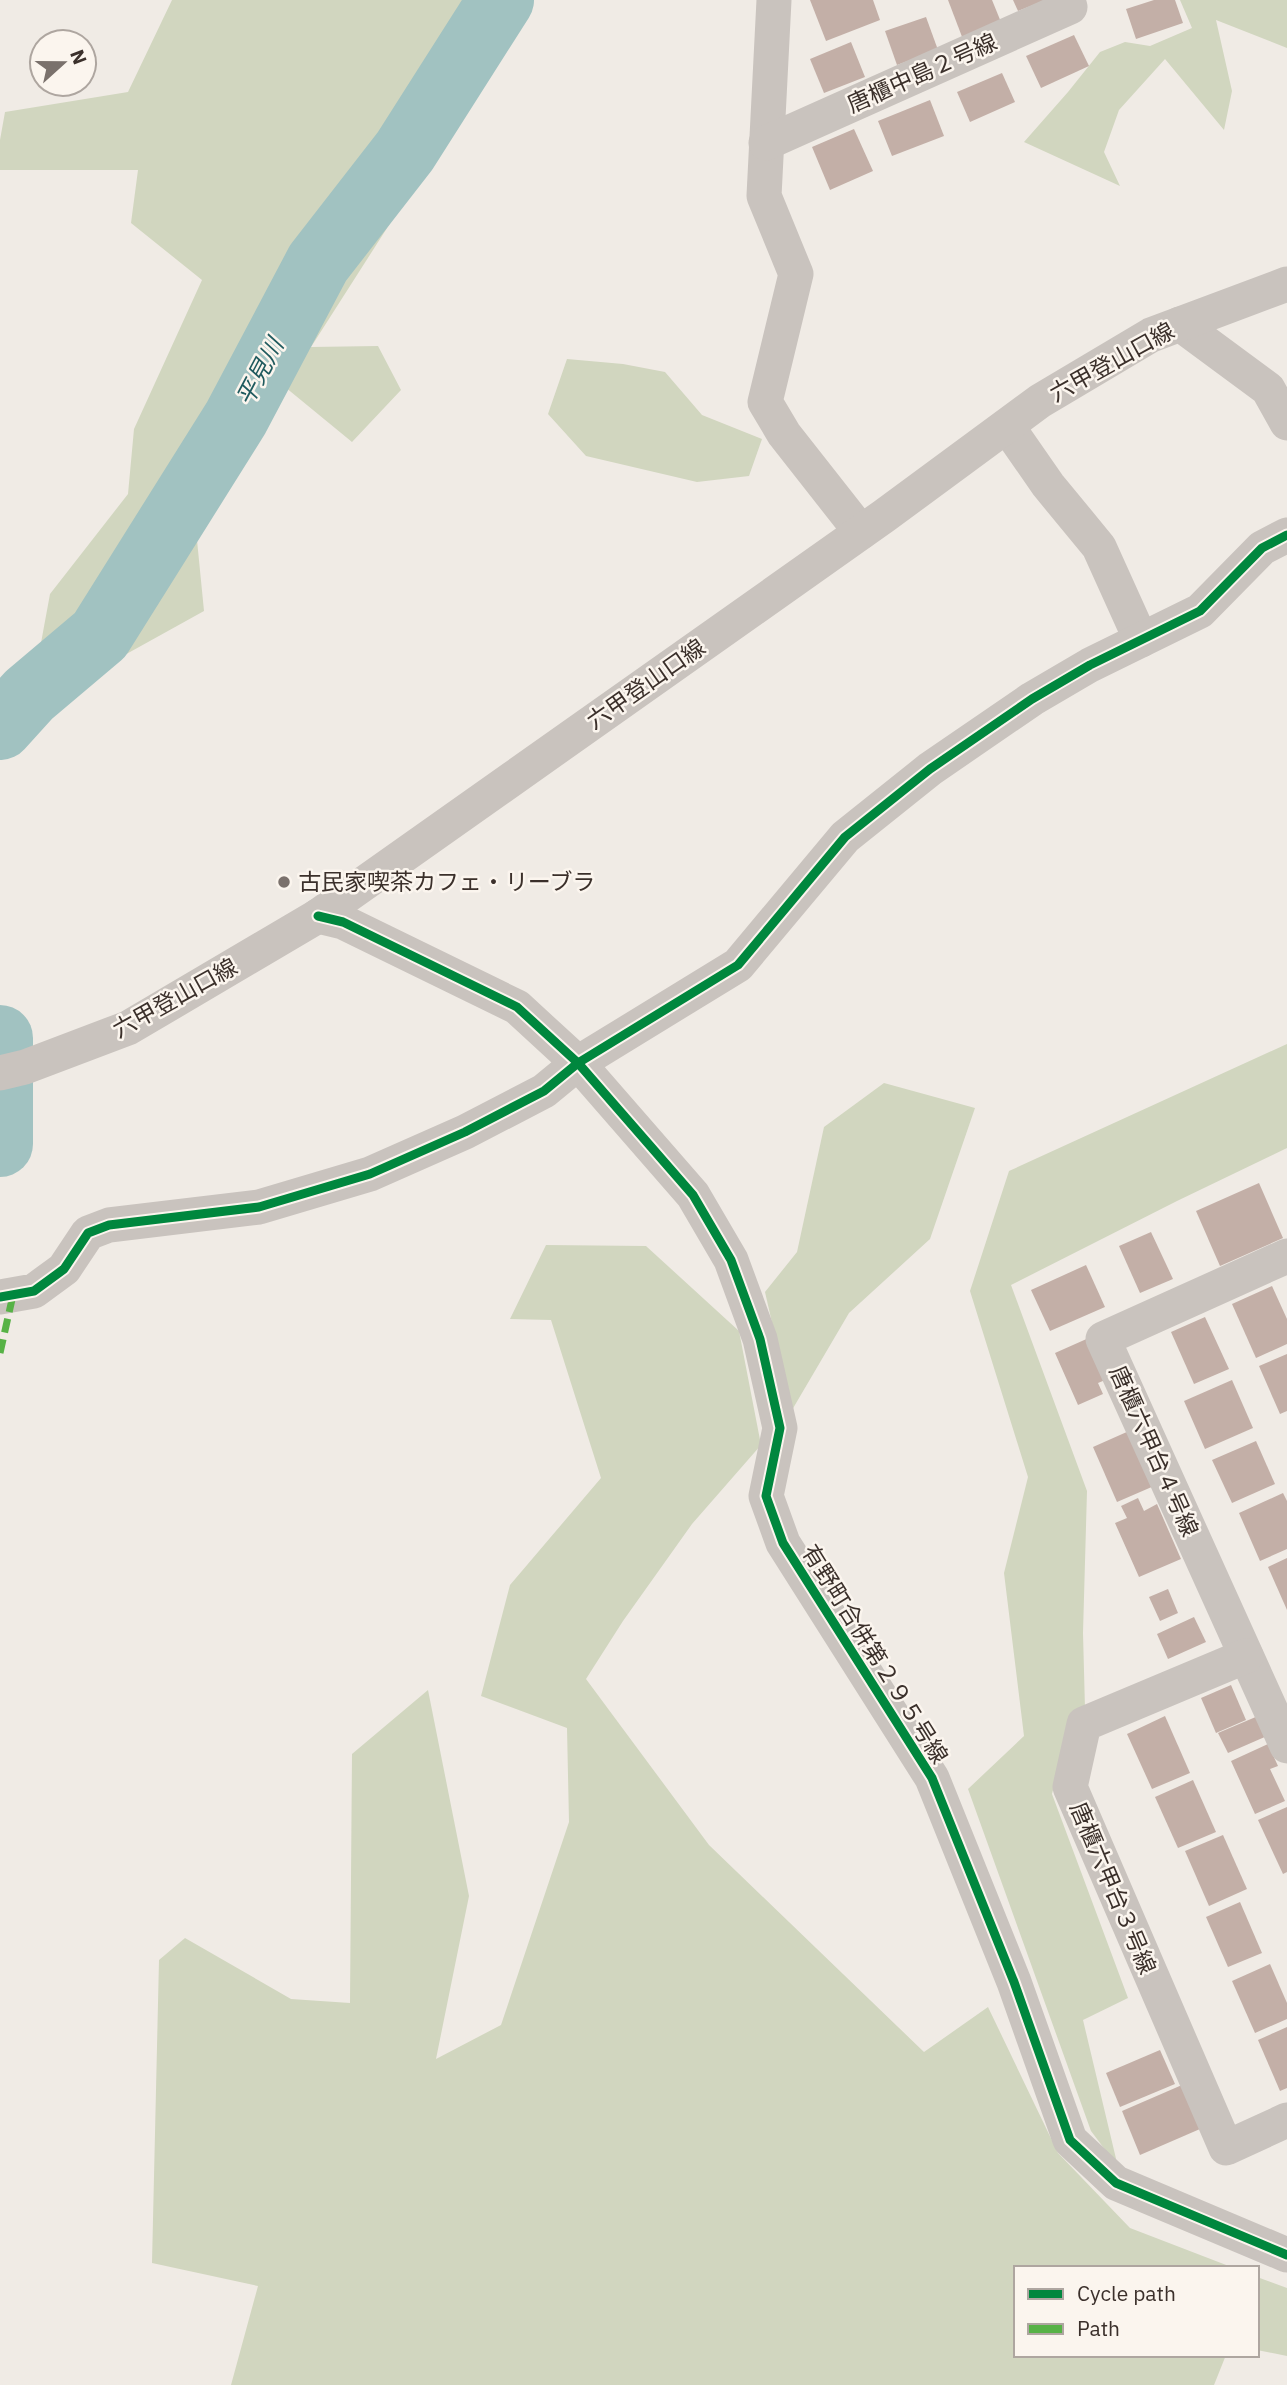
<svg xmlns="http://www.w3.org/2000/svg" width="1287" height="2385" viewBox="0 0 1287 2385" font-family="'IBM Plex Sans','Noto Sans JP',sans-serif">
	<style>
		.green { fill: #d1d6bf }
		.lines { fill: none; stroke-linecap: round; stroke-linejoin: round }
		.river { stroke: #a1c2c1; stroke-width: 66 }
		.building { fill: #c3afa7 }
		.street { stroke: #c9c3be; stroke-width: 35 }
		.quiet { stroke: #57b246; stroke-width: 7; stroke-dasharray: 14 7; stroke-linecap: butt }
		.cycleway-casing { stroke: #fbf5ee; stroke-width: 13 }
		.cycleway { stroke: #00873e; stroke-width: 9 }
		.poi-dot { fill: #7a716c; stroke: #fbf5ee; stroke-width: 2.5 }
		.labels { text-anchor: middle; stroke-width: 5; stroke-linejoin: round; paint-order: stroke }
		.street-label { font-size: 23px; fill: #3b302b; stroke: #fbf5ee }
		.poi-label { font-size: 23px; fill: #3b302b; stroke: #fbf5ee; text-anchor: start }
		.water-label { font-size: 24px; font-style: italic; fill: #1f5a5e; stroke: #fbf5ee }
	</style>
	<rect width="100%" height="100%" fill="#f0ebe5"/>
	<g class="green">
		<path d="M 172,0 L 499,0 L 396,214 L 311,347 L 378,346 L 401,390 L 352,442 L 285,387 L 196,530 L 204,611 L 29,708 L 50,594 L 128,494 L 134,429 L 202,280 L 131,223 L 138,170 L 0,170 L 0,140 L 5,112 L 128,92 Z"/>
		<path d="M 1180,0 L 1287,0 L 1287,48 L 1216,20 L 1232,91 L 1224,130 L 1165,59 L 1119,110 L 1104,152 L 1120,186 L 1024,142 L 1068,92 L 1100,52 L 1125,42 L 1150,46 L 1192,28 Z"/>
		<path d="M 567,359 L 623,364 L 665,372 L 702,415 L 762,439 L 749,476 L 697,482 L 586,456 L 548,414 Z"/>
		<path d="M 1287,1044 L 1287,1148 L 1177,1201 L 1011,1285 L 1087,1491 L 1083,1633 L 1085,1709 L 1064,1747 L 1052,1794 L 1128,1998 L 1083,2020 L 1118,2167 L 1091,2131 L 968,1789 L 1024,1736 L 1004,1573 L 1028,1477 L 970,1291 L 1009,1171 Z"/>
		<path d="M 884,1083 L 975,1108 L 930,1239 L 849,1313 L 792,1410 L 765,1292 L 797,1252 L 824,1127 Z"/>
		<path d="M 546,1245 L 646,1246 L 739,1331 L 761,1445 L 692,1524 L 623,1621 L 586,1679 L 709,1845 L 924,2052 L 988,2007 L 1058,2153 L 1130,2228 L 1234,2268 L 1016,2268 L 1016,2355 L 1226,2355 L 1214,2385 L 231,2385 L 258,2286 L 152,2263 L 159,1960 L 185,1938 L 291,1999 L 350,2003 L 352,1754 L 428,1690 L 469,1896 L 436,2059 L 501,2025 L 569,1822 L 567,1728 L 481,1696 L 510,1585 L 601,1478 L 551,1320 L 510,1319 Z"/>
		<path d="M 1257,2277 L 1287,2288 L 1287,2356 L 1257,2350 Z"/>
	</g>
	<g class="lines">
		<g class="river">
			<path d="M 0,727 L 29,695 L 100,635 L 236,418 L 318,263 L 405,151 L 501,0"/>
			<path d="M 0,1038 L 0,1144"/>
		</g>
	</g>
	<g class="building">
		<path d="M 810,0 L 873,0 L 880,20 L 826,41 Z"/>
		<path d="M 948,0 L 992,0 L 1003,27 L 964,42 Z"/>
		<path d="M 1013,0 L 1046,0 L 1018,11 Z"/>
		<path d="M 1154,0 L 1175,0 L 1183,23 L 1136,39 L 1126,9 Z"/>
		<path d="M 926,17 L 938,50 L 897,65 L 885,31 Z"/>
		<path d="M 1074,35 L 1089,66 L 1041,88 L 1026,56 Z"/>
		<path d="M 851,42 L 865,77 L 824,93 L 810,59 Z"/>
		<path d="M 1002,73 L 1015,102 L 970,122 L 957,92 Z"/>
		<path d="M 930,100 L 944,136 L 892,156 L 878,121 Z"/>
		<path d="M 854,129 L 873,171 L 830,190 L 812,147 Z"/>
		<path d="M 1259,1183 L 1283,1238 L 1220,1266 L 1196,1211 Z"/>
		<path d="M 1151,1232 L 1173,1279 L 1140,1293 L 1119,1246 Z"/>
		<path d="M 1086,1265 L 1105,1307 L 1050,1331 L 1031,1290 Z"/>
		<path d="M 1272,1286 L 1287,1319 L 1287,1344 L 1256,1358 L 1232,1304 Z"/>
		<path d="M 1205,1317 L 1229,1369 L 1194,1384 L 1171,1332 Z"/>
		<path d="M 1091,1337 L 1110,1378 L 1098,1383 L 1103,1394 L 1078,1405 L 1055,1353 Z"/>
		<path d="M 1287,1354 L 1287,1411 L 1280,1414 L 1259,1366 Z"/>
		<path d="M 1232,1380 L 1253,1428 L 1205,1449 L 1184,1401 Z"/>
		<path d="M 1129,1431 L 1154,1486 L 1117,1502 L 1093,1447 Z"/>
		<path d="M 1256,1441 L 1275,1484 L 1232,1503 L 1212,1460 Z"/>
		<path d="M 1283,1493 L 1287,1501 L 1287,1549 L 1260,1561 L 1239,1513 Z"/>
		<path d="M 1138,1498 L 1144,1511 L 1157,1504 L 1181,1559 L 1139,1577 L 1115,1523 L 1127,1518 L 1121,1506 Z"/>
		<path d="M 1287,1558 L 1287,1610 L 1268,1567 Z"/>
		<path d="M 1168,1589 L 1178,1613 L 1160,1621 L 1149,1597 Z"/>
		<path d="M 1194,1617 L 1206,1642 L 1168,1659 L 1157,1634 Z"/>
		<path d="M 1231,1685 L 1246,1720 L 1216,1733 L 1201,1698 Z"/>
		<path d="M 1165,1716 L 1190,1773 L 1152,1789 L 1127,1734 Z"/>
		<path d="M 1258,1716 L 1267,1736 L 1228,1753 L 1218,1733 Z"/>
		<path d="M 1268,1744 L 1278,1766 L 1270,1769 L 1285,1801 L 1255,1814 L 1231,1761 Z"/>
		<path d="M 1193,1780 L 1216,1832 L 1178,1848 L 1155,1797 Z"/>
		<path d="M 1287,1807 L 1287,1872 L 1283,1874 L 1258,1820 Z"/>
		<path d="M 1223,1835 L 1247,1889 L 1209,1906 L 1185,1851 Z"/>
		<path d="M 1240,1902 L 1262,1953 L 1228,1967 L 1206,1917 Z"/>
		<path d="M 1270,1964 L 1287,2003 L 1287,2019 L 1255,2033 L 1232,1981 Z"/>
		<path d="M 1287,2027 L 1287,2088 L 1280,2091 L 1258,2040 Z"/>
		<path d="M 1160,2050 L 1175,2084 L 1120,2107 L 1106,2073 Z"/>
		<path d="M 1182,2085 L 1200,2129 L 1140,2155 L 1122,2111 Z"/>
	</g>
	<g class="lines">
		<g class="street">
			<path d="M 774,0 L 764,196 L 796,274 L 765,402 L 784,434 L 861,532"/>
			<path d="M 766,143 L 1070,7 L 1068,0"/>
			<path d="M 1180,324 L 1268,389 L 1287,423"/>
			<path d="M 1007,426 L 1048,485 L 1099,547 L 1141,640"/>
			<path d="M 318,916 L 343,922 L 517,1007 L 578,1063 L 693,1195 L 731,1260 L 760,1339 L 780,1428 L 766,1496 L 783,1543 L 932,1778 L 1014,1982 L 1070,2140 L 1116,2183 L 1287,2255"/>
			<path d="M 0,1073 L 25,1067 L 128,1028 L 318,916 L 884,516 L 1040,401 L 1151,335 L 1287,284"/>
			<path d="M 1287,1256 L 1103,1339 L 1287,1746"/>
			<path d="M 0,1297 L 34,1291 L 64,1269 L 88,1233 L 109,1225 L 259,1207 L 370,1174 L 465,1132 L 544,1091 L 578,1063 L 738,965 L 845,837 L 930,769 L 1032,699 L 1090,665 L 1200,611 L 1262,548 L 1287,535"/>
			<path d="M 1246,1656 L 1084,1724 L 1070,1787 L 1226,2148 L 1287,2120"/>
		</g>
		<path class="quiet" d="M 0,1353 L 13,1295"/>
		<g class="cycleway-casing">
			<g id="cycleway">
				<path d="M 318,916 L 343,922 L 517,1007 L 578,1063 L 693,1195 L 731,1260 L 760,1339 L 780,1428 L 766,1496 L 783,1543 L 932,1778 L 1014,1982 L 1070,2140 L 1116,2183 L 1287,2255"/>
				<path d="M 0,1297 L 34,1291 L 64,1269 L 88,1233 L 109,1225 L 259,1207 L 370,1174 L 465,1132 L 544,1091 L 578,1063 L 738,965 L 845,837 L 930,769 L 1032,699 L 1090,665 L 1200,611 L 1262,548 L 1287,535"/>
			</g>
		</g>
		<use href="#cycleway" class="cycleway"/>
	</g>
	<circle class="poi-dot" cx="284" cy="882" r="7"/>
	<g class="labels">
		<g class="street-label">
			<text transform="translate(922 73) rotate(-24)" y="8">唐櫃中島２号線</text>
			<text transform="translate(1112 362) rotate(-29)" y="8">六甲登山口線</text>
			<text transform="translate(646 684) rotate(-35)" y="8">六甲登山口線</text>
			<text transform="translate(175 998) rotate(-29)" y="8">六甲登山口線</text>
			<text transform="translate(1154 1451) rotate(66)" y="8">唐櫃六甲台４号線</text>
			<text transform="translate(875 1654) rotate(58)" y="8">有野町合併第２９５号線</text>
			<text transform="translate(1113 1888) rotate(67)" y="8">唐櫃六甲台３号線</text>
		</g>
		<g class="poi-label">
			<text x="298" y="890">古民家喫茶カフェ・リーブラ</text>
		</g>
		<g class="water-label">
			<text transform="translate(260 372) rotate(-62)" y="8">平見川</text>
		</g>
	</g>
	<rect x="1014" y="2266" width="245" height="91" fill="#fbf5ee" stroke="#aea6a0" stroke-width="2"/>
	<rect x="1028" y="2289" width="35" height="10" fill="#00873e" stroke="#aea6a0" stroke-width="2"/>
	<text x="1077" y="2301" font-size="21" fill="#3b302b">Cycle path</text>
	<rect x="1028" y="2324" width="35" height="10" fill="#57b246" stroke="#aea6a0" stroke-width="2"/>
	<text x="1077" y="2336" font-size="21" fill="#3b302b">Path</text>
	<g transform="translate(63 63) rotate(69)"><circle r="33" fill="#fbf5ee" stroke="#aea6a0" stroke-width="2"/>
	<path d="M0-5L12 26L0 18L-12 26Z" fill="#7a716c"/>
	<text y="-10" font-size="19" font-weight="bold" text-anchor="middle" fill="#3b302b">N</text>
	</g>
</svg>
